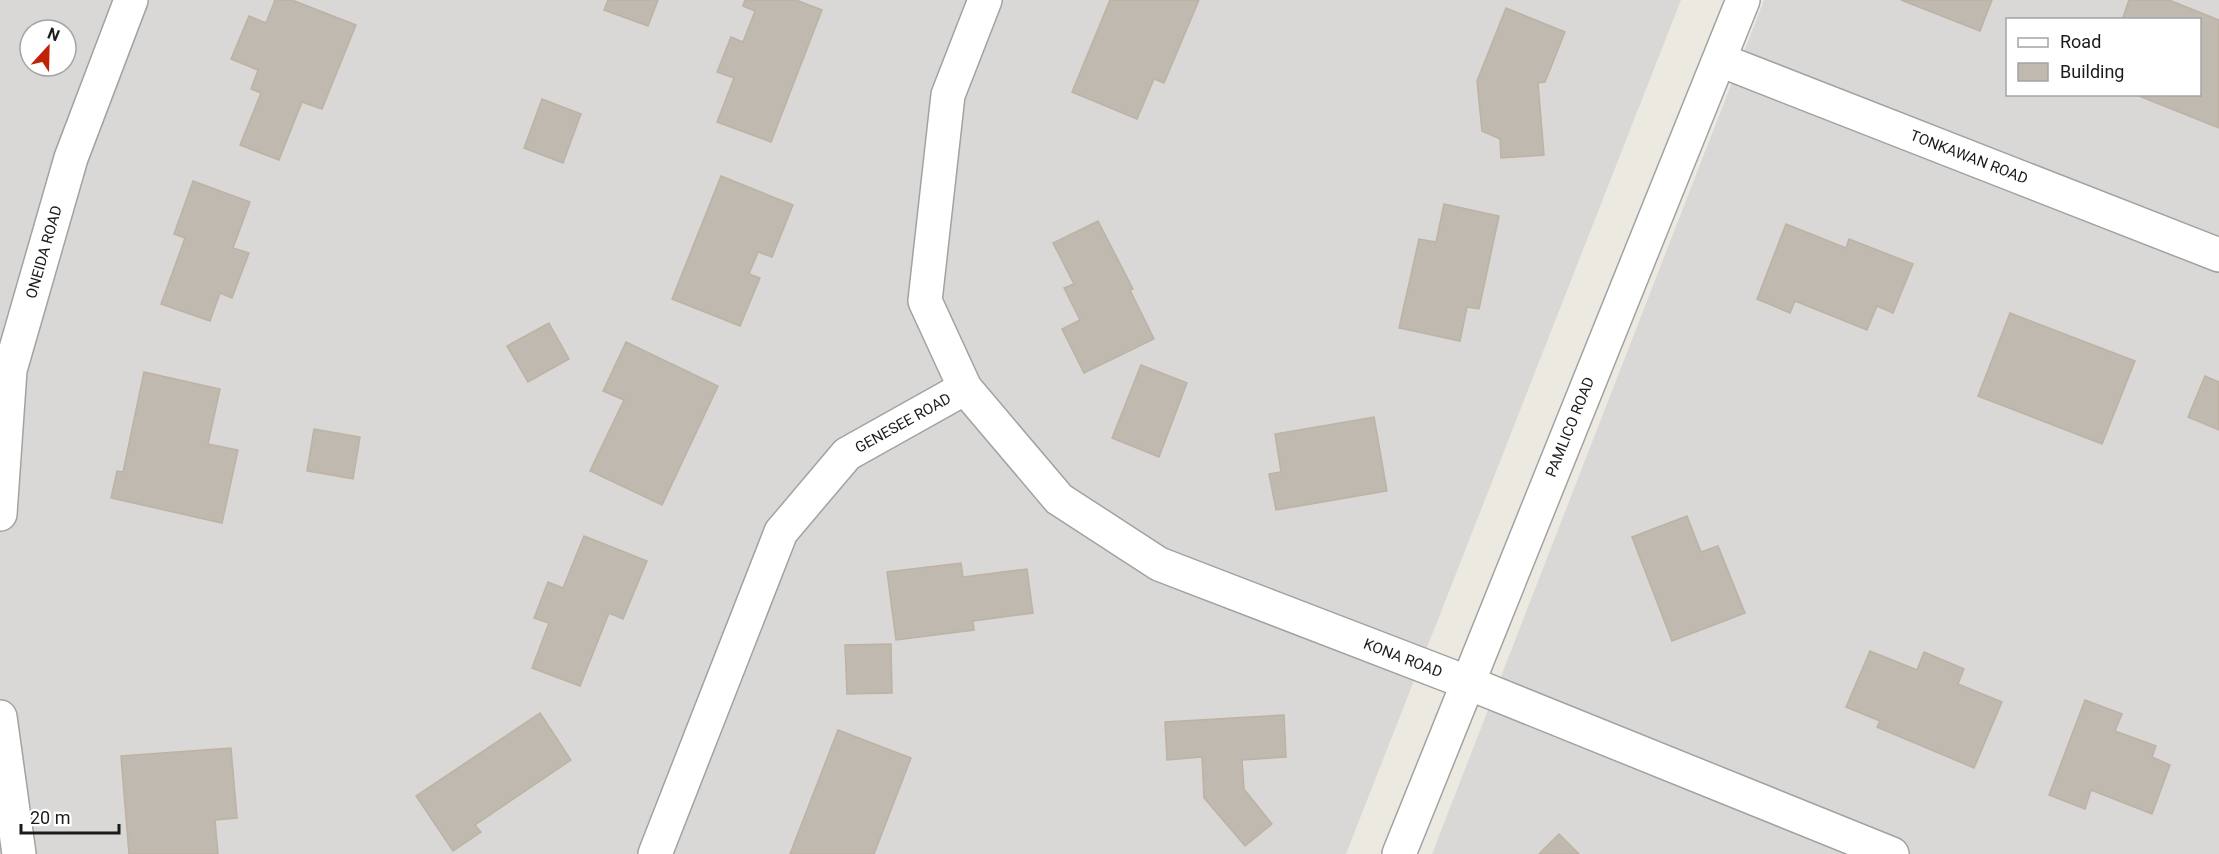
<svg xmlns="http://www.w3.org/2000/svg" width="2219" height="854" viewBox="0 0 2219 854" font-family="Roboto,sans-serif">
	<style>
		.residential { fill: #d9d8d7; fill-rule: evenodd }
		.building { fill: #c0b9b0; stroke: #bdb2a3; stroke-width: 1.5 }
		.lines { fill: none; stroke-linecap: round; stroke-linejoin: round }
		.minor-casing { stroke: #a2a2a2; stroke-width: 36 }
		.minor { stroke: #fff; stroke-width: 33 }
		.labels { text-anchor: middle; stroke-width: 5; stroke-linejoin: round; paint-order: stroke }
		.street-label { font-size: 15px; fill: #1b1b1b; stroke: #fff }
	</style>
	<rect width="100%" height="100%" fill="#eceae0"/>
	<g class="residential">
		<path d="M 0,0 L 1681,0 L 1346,854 L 0,854 ZM 30,30 L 66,30 L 66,66 L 30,66 Z"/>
		<path d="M 1764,0 L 2219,0 L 2219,854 L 1432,854 ZM 2008,20 L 2200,20 L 2200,94 L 2008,94 Z"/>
	</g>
	<g class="building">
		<path d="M 275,0 L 292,0 L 356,25 L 322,109 L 302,102 L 279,160 L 240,145 L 261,93 L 251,89 L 258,70 L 231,59 L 249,16 L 266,23 Z"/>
		<path d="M 608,0 L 658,0 L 648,26 L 604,10 Z"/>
		<path d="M 745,0 L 796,0 L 822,10 L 771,142 L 717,122 L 734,78 L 717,72 L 731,37 L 743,42 L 755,11 L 743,6 Z"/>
		<path d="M 1110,0 L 1199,0 L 1164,83 L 1154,79 L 1137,119 L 1072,92 Z"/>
		<path d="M 1901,0 L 1992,0 L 1980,31 Z"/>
		<path d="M 2129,0 L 2169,0 L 2219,20 L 2219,128 L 2134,94 L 2200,94 L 2200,20 L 2122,20 Z"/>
		<path d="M 1506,8 L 1565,32 L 1545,82 L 1538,83 L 1544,155 L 1501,158 L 1500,139 L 1482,131 L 1477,81 Z"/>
		<path d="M 542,99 L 581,114 L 563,163 L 524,148 Z"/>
		<path d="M 721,176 L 793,205 L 772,257 L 758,252 L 749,274 L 760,278 L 740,326 L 672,299 Z"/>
		<path d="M 193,181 L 250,202 L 233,248 L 249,253 L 232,298 L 220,293 L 210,321 L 161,304 L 185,238 L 174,234 Z"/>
		<path d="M 1444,204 L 1499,216 L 1479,309 L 1467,307 L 1460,341 L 1399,328 L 1419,239 L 1436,242 Z"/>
		<path d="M 1098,221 L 1133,289 L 1130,290 L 1154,339 L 1084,373 L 1062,329 L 1080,320 L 1064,288 L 1074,284 L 1053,243 Z"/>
		<path d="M 1786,224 L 1846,248 L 1849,239 L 1913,264 L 1893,313 L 1877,306 L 1867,330 L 1795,301 L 1790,313 L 1757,299 Z"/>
		<path d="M 2010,313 L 2135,361 L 2102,444 L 1978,396 Z"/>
		<path d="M 549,323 L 569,359 L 528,382 L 507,346 Z"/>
		<path d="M 626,342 L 718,386 L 662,505 L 590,471 L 624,400 L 603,391 Z"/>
		<path d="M 1141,365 L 1187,383 L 1159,457 L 1112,438 Z"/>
		<path d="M 144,372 L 220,389 L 208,444 L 238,450 L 222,523 L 111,498 L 117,471 L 123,472 Z"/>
		<path d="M 2205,376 L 2219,382 L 2219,430 L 2188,417 Z"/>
		<path d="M 1374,417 L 1387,491 L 1276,510 L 1269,474 L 1281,472 L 1275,434 Z"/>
		<path d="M 314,429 L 360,437 L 353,479 L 307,471 Z"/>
		<path d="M 1687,516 L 1701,552 L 1718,546 L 1745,613 L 1672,641 L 1632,537 Z"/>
		<path d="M 584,536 L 647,561 L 623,619 L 609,613 L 580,686 L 532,668 L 549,623 L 534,618 L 548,582 L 563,588 Z"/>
		<path d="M 961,563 L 963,577 L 1027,569 L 1033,613 L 973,621 L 974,630 L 896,640 L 887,572 Z"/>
		<path d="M 891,644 L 892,693 L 847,694 L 845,645 Z"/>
		<path d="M 1870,651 L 1917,670 L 1924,652 L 1964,669 L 1958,684 L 2002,702 L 1974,768 L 1877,727 L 1880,721 L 1846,707 Z"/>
		<path d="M 2085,700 L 2122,714 L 2115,731 L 2156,746 L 2152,757 L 2170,765 L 2152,814 L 2091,790 L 2085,809 L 2049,795 Z"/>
		<path d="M 540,713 L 571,760 L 475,825 L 481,832 L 453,851 L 416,796 Z"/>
		<path d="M 1284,715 L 1286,757 L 1242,760 L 1244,789 L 1272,824 L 1245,846 L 1204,798 L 1202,757 L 1167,760 L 1165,722 Z"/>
		<path d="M 838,730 L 911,758 L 874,854 L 790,854 Z"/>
		<path d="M 231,748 L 237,818 L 215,820 L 218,854 L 129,854 L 121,756 Z"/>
		<path d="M 1559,834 L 1579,854 L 1539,854 Z"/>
	</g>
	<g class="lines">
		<g class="minor-casing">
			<g id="minor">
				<path d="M 985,0 L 948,95 L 925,301 L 965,388 L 1059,499 L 1159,564 L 1466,682 L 1892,854"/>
				<path d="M 1720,60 L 2219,255"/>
				<path d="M 0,514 L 10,370 L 71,158 L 131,0"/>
				<path d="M 0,717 L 19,854"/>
				<path d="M 655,854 L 781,532 L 847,454 L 965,388"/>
				<path d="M 1399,854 L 1743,0"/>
			</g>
		</g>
		<use href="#minor" class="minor"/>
	</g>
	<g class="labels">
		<g class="street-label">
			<text transform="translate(1969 157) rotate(21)" y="5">TONKAWAN ROAD</text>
			<text transform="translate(44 252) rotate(-74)" y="5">ONEIDA ROAD</text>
			<text transform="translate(903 423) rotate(-29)" y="5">GENESEE ROAD</text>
			<text transform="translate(1570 427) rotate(-68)" y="5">PAMLICO ROAD</text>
			<text transform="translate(1403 658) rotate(21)" y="5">KONA ROAD</text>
		</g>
	</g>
	<rect x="2006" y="18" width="195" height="78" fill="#ffffff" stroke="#a4a4a4" stroke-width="1.5"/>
	<rect x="2018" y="38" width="30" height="9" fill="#ffffff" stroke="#a4a4a4" stroke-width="1.5"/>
	<text x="2060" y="48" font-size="18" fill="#1b1b1b">Road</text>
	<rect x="2018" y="63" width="30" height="18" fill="#c0b9b0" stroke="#a4a4a4" stroke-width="1.5"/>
	<text x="2060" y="78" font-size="18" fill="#1b1b1b">Building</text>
	<g transform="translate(48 48) rotate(22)"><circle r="28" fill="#ffffff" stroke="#a4a4a4" stroke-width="1.5"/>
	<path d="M0-4.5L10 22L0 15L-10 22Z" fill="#bf2306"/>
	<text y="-9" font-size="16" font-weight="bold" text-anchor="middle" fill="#1b1b1b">N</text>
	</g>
	<path d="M21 824v9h98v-9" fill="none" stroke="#1b1b1b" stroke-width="3"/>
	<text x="30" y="824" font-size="18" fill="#1b1b1b" stroke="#ffffff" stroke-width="4.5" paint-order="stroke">20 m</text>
</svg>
